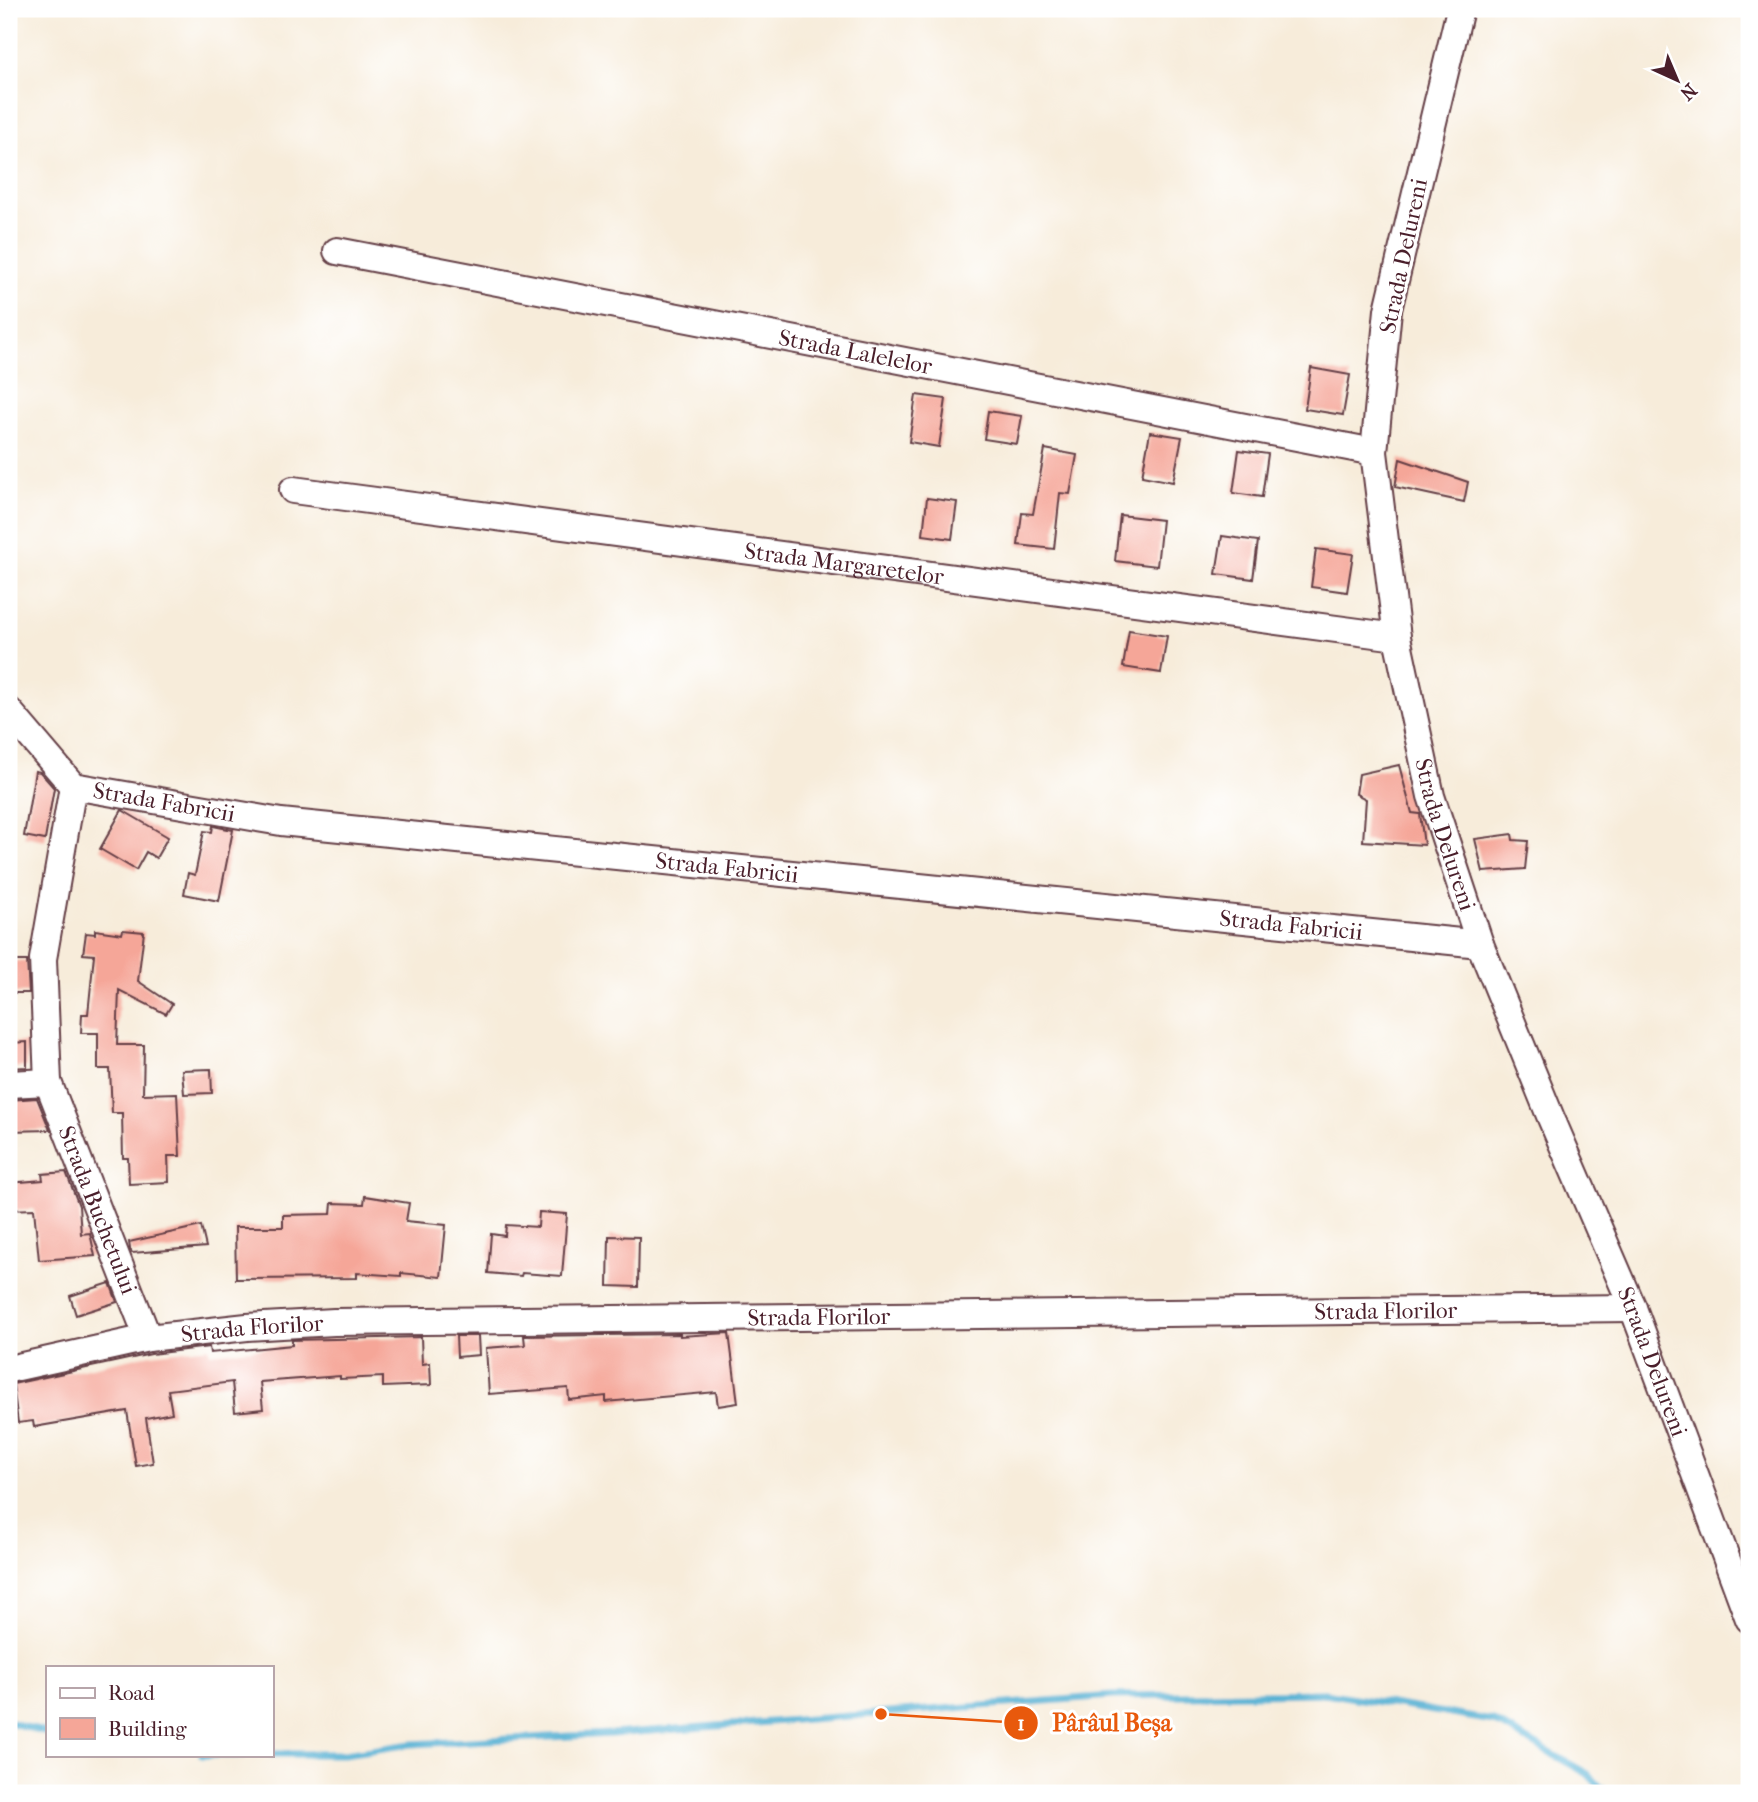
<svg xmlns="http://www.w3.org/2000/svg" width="1758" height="1802" viewBox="0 0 1758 1802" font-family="'IM FELL French Canon',serif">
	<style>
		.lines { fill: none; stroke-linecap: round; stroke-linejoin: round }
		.stream { stroke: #55b0d3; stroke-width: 7 }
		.building { fill: #f5a698 }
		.minor-casing { stroke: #643e45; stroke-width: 30 }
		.minor { stroke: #fff; stroke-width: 26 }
		.labels { text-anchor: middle; stroke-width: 6; stroke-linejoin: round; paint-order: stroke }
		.street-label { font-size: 23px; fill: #4a1f2b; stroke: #fff }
		.leader { fill: none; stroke: #e8590c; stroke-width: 2.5 }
		.callout-dot { fill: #e8590c; stroke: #fff; stroke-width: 2.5 }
		.mark-label { font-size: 21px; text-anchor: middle; font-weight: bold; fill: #fff }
		.callout-label { font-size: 24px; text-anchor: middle; font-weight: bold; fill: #e8590c; stroke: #fff; stroke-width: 6; stroke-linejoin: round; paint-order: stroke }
	</style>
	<rect width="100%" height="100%" fill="#fff"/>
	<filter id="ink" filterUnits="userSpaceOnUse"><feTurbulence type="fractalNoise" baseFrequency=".0143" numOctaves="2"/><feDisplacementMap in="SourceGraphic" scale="14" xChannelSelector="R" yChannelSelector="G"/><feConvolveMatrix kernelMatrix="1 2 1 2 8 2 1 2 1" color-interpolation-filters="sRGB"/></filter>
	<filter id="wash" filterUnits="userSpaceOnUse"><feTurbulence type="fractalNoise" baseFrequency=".00686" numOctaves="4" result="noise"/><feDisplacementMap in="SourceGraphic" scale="28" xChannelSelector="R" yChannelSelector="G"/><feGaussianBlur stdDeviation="1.57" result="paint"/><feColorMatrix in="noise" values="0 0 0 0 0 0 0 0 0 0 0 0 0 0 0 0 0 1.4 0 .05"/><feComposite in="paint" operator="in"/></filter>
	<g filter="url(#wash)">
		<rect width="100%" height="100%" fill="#f7ecda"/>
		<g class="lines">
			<g class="stream">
				<path d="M 9,1722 L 47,1733"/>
				<path d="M 271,1754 L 344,1754 L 411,1744 L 611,1734 L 1112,1696 L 1325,1693 L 1493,1721 L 1588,1774 L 1606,1793"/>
				<path d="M 202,1755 L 243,1755"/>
			</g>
		</g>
		<g id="blocks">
			<g class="building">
				<path d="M 1311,368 L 1350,375 L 1343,415 L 1305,409 Z"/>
				<path d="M 916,395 L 946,399 L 939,447 L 909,442 Z"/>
				<path d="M 988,411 L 1022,416 L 1017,444 L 984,439 Z"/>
				<path d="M 1150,432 L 1182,437 L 1173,482 L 1142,476 Z"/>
				<path d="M 1045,449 L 1077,455 L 1070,494 L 1060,493 L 1054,549 L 1018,545 L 1022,513 L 1033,514 Z"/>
				<path d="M 1239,450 L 1268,454 L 1262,497 L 1233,493 Z"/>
				<path d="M 1400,459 L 1468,482 L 1464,502 L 1395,487 Z"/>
				<path d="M 927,498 L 957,502 L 952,539 L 923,535 Z"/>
				<path d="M 1120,515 L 1162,520 L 1157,566 L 1115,561 Z"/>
				<path d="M 1222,536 L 1258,541 L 1253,579 L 1216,574 Z"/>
				<path d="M 1316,549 L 1353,554 L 1347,592 L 1311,587 Z"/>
				<path d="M 1129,630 L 1167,636 L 1161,673 L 1123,667 Z"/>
				<path d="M 1399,765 L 1412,813 L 1420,814 L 1424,845 L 1363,841 L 1366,799 L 1356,794 L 1359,774 Z"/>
				<path d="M 35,771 L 40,772 L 54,788 L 45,840 L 24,836 Z"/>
				<path d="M 122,810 L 168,837 L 156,858 L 146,852 L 136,870 L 100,849 Z"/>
				<path d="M 213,826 L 233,830 L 219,901 L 184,894 L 188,873 L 195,875 L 204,831 L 212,832 Z"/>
				<path d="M 1512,834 L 1513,840 L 1528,841 L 1525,869 L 1483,872 L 1475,839 Z"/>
				<path d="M 95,930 L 122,934 L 123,930 L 144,932 L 138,981 L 172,1004 L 166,1014 L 119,990 L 117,1045 L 144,1045 L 143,1094 L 177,1093 L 180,1156 L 168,1156 L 169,1182 L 129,1184 L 128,1158 L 123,1158 L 122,1113 L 112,1113 L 110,1069 L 98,1069 L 98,1033 L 81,1033 L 82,1014 L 88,1014 L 94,955 L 83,954 L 86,933 L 95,934 Z"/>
				<path d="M 10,961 L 27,961 L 29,993 L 9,993 Z"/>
				<path d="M 27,1042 L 27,1067 L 9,1068 L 9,1043 Z"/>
				<path d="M 211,1069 L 212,1093 L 184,1094 L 182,1070 Z"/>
				<path d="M 37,1098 L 50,1130 L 9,1131 L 9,1100 Z"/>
				<path d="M 66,1172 L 79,1206 L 81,1234 L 90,1233 L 95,1256 L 39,1260 L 34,1209 L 9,1210 L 9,1183 L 43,1180 L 42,1174 Z"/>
				<path d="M 365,1196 L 409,1203 L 406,1221 L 446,1225 L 441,1277 L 401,1273 L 401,1276 L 357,1273 L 357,1278 L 236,1279 L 235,1227 L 283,1227 L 283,1215 L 331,1214 L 332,1203 L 364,1204 Z"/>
				<path d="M 539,1212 L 567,1214 L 562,1276 L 522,1273 L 521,1276 L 488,1273 L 491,1234 L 505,1236 L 506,1225 L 538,1227 Z"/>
				<path d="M 201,1226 L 206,1247 L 132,1253 L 130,1249 L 129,1242 Z"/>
				<path d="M 609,1236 L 639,1237 L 638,1287 L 608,1286 Z"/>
				<path d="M 110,1283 L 117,1302 L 76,1315 L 70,1296 Z"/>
				<path d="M 729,1333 L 738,1403 L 718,1406 L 716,1392 L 606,1402 L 606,1396 L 569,1400 L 568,1388 L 489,1394 L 486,1348 L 525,1345 L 524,1336 L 680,1334 L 680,1336 Z"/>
				<path d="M 456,1336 L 478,1336 L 479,1355 L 457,1357 Z"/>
				<path d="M 421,1337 L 422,1364 L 430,1363 L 431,1385 L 383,1387 L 383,1377 L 340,1379 L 340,1376 L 260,1382 L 263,1409 L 235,1412 L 232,1382 L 168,1390 L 172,1413 L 146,1418 L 153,1463 L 136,1466 L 127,1411 L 34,1427 L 33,1421 L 18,1423 L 13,1384 L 151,1354 L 209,1347 L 210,1353 L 292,1345 L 292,1340 Z"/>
			</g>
		</g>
	</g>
	<g filter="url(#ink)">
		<use href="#blocks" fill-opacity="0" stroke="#643e45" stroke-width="2"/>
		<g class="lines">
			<g class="minor-casing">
				<g id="minor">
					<path id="s1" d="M 1460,9 L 1388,310 L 1374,452 L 1397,637 L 1431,796 L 1480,944 L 1551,1118 L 1633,1308 L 1749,1619"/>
					<path id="s2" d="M 337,251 L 1374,452"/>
					<path id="s3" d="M 293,490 L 1397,637"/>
					<path id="s4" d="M 9,711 L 73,786 L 281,822 L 1480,944"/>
					<path id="s5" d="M 73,786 L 43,959 L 48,1082 L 148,1338"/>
					<path d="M 9,1084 L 48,1082"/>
					<path id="s6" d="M 9,1369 L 148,1338 L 247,1327 L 334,1322 L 1633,1308"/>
				</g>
			</g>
			<use href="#minor" class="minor"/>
		</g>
	</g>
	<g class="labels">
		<g class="street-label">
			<text transform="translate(1403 256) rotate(-78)" y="8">Strada Delureni</text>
			<text dy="8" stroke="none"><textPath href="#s2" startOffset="528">Strada Lalelelor</textPath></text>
			<text dy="8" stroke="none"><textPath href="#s3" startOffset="556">Strada Margaretelor</textPath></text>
			<text dy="8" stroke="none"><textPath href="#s4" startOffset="191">Strada Fabricii</textPath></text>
			<text dy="8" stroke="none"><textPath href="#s1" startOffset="842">Strada Delureni</textPath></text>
			<text dy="8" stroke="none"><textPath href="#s4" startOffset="758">Strada Fabricii</textPath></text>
			<text dy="8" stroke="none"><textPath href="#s4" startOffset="1325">Strada Fabricii</textPath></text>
			<text dy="8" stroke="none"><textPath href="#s5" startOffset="436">Strada Buchetului</textPath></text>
			<text dy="8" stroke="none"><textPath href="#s6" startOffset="1381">Strada Florilor</textPath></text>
			<text dy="8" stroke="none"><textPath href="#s6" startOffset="814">Strada Florilor</textPath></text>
			<text dy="8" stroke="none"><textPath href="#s6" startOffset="247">Strada Florilor</textPath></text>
			<text dy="8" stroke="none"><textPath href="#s1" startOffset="1409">Strada Delureni</textPath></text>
		</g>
	</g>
	<path class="leader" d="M881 1714L1021 1723"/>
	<g class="callout-dot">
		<circle cx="881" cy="1714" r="7"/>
		<circle cx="1021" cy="1723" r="18"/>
	</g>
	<g class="mark-label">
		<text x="1021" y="1730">1</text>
	</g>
	<g class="callout-label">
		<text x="1112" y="1731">Pârâul Beșa</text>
	</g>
	<rect width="1758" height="1802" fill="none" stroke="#fff" stroke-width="35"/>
	<rect x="46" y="1666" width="228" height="91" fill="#ffffff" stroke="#b7a5aa" stroke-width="2"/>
	<rect x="60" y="1688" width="35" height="10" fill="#ffffff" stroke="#b7a5aa" stroke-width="2"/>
	<text x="108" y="1700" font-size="21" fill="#4a1f2b">Road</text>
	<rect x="60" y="1718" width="35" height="21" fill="#f5a698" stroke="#b7a5aa" stroke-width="2"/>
	<text x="108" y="1736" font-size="21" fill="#4a1f2b">Building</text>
	<g transform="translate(1677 80) rotate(136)" stroke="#ffffff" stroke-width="5" paint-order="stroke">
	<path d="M0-5L12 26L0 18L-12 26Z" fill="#4a1f2b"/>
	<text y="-10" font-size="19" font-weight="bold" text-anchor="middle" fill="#4a1f2b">N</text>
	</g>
</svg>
